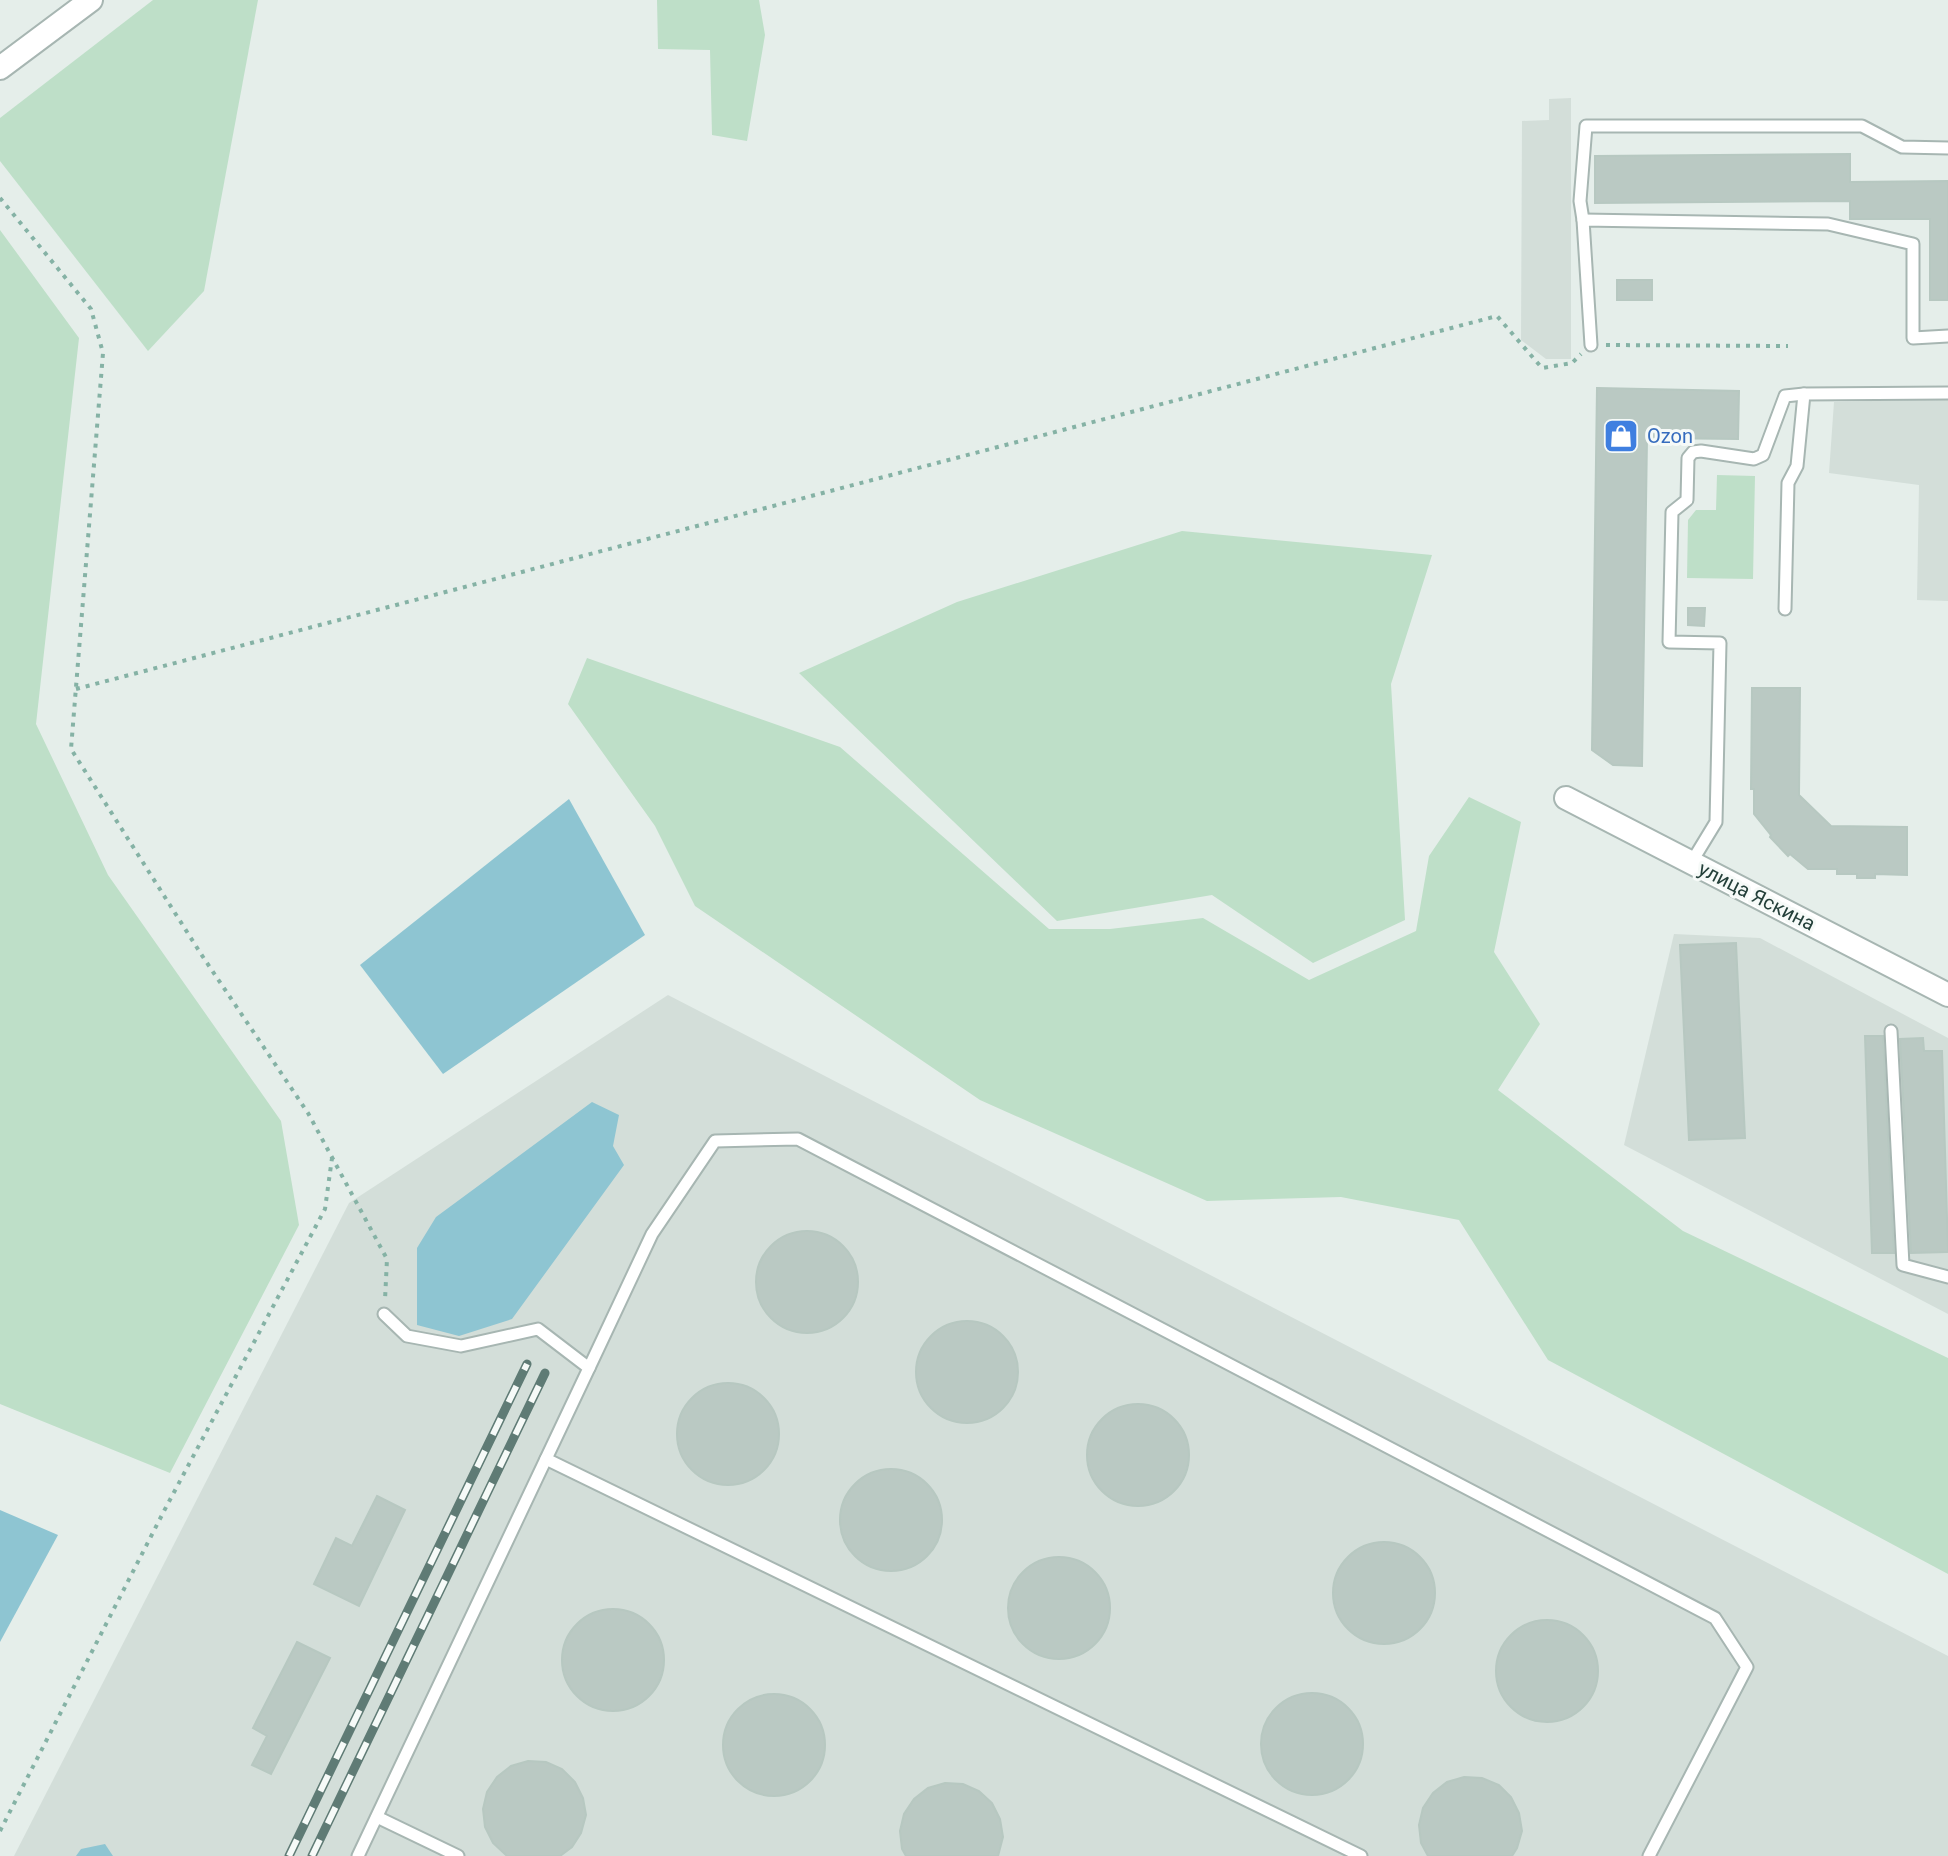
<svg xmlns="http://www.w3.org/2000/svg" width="1948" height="1856" viewBox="0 0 1948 1856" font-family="Roboto,sans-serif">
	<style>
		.built { fill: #d3ded9 }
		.green { fill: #bedfc8 }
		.water { fill: #8ec5d2 }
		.building { fill: #bac9c3; stroke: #b7c8c1; stroke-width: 2 }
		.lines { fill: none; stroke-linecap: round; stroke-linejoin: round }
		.service-casing { stroke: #a7b6b2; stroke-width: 15 }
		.minor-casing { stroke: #a7b6b2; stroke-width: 26 }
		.path { stroke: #85b2a5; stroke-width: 4; stroke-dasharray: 4 6; stroke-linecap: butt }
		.service { stroke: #fff; stroke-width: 11 }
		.minor { stroke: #fff; stroke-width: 22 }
		.rail-casing { stroke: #5f7b75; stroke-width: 9 }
		.rail { stroke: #f6faf8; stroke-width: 6; stroke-dasharray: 18; stroke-linecap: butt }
		.labels { text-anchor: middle; stroke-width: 6; stroke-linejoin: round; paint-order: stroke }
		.shop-label { font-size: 20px; fill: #366cbe; stroke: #f6faf8; text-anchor: start }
		.street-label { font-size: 20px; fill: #24403a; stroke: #f6faf8 }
	</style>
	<rect width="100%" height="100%" fill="#e5eeea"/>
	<g class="built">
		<path d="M 1571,98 L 1571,359 L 1546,359 L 1521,340 L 1522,121 L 1549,120 L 1549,99 Z"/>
		<path d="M 1948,399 L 1948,601 L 1917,600 L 1919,485 L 1829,473 L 1834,402 Z"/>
		<path d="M 1674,934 L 1760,938 L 1948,1038 L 1948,1314 L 1624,1145 Z"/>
		<path d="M 668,995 L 1948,1656 L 1948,1856 L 14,1856 L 349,1203 Z"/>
	</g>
	<g class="green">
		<path d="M 153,0 L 258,0 L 204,291 L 148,351 L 0,161 L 0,118 Z"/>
		<path d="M 657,0 L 759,0 L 765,35 L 747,141 L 712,135 L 710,50 L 658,49 Z"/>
		<path d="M 0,230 L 79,338 L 36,724 L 108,875 L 281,1121 L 299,1225 L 170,1473 L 0,1404 Z"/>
		<path d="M 1717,475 L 1755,476 L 1753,579 L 1687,578 L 1688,520 L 1696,510 L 1716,510 Z"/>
		<path d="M 1182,531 L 1432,555 L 1391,684 L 1405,920 L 1313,963 L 1212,895 L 1057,921 L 799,673 L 957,602 Z"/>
		<path d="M 587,658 L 840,747 L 1049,929 L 1110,929 L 1203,918 L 1309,980 L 1416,931 L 1429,856 L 1469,797 L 1521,822 L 1494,952 L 1540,1024 L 1498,1090 L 1683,1231 L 1948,1358 L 1948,1574 L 1548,1360 L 1459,1220 L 1341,1197 L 1207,1201 L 980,1100 L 695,906 L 655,826 L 568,704 Z"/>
	</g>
	<g class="water">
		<path d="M 569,799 L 645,935 L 443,1074 L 360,965 Z"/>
		<path d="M 592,1102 L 619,1115 L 613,1146 L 624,1165 L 512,1319 L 459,1336 L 417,1325 L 417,1248 L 436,1217 Z"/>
		<path d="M 0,1510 L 58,1535 L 0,1642 Z"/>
		<path d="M 105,1844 L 113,1856 L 76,1856 L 81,1849 Z"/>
	</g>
	<g class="building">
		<path d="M 1850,154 L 1850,182 L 1948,181 L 1948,300 L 1930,300 L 1930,219 L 1850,219 L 1850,201 L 1595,203 L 1595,156 Z"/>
		<rect x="1617" y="280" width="35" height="20"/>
		<path d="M 1597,388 L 1739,391 L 1738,439 L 1647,438 L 1642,766 L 1613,765 L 1592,750 Z"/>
		<path d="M 1688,608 L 1705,608 L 1704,626 L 1688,625 Z"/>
		<path d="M 1752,688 L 1800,688 L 1799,795 L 1831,826 L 1907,827 L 1907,875 L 1875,874 L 1875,878 L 1857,878 L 1857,874 L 1837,874 L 1837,869 L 1808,869 L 1790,854 L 1788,856 L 1770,837 L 1771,835 L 1754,814 L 1754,789 L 1751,789 Z"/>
		<path d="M 1736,943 L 1745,1138 L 1689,1140 L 1680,945 Z"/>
		<path d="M 1865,1036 L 1883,1036 L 1894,1253 L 1872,1253 Z"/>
		<path d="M 1923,1038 L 1924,1051 L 1942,1051 L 1948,1252 L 1911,1253 L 1900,1039 Z"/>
		<circle cx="807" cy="1282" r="51"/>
		<circle cx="967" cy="1372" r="51"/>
		<circle cx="728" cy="1434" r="51"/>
		<circle cx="1138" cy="1455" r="51"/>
		<circle cx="891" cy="1520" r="51"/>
		<path d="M 377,1496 L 405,1510 L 359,1606 L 314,1584 L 336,1538 L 352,1546 Z"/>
		<circle cx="1384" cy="1593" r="51"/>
		<circle cx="1059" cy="1608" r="51"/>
		<circle cx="613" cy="1660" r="51"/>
		<circle cx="1547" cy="1671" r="51"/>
		<path d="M 297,1642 L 330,1658 L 271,1774 L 252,1765 L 267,1736 L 253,1728 Z"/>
		<circle cx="1312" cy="1744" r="51"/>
		<circle cx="774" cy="1745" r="51"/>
		<path d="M 528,1761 L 546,1762 L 562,1769 L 575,1782 L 583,1798 L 586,1815 L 581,1833 L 572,1847 L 560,1856 L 507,1856 L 493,1843 L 485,1827 L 483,1809 L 487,1792 L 497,1777 L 511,1766 Z"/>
		<path d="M 1464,1777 L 1482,1778 L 1499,1785 L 1511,1797 L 1519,1813 L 1522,1831 L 1517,1848 L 1512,1856 L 1428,1856 L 1421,1843 L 1419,1825 L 1423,1808 L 1433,1793 L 1447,1782 Z"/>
		<path d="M 945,1783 L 963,1784 L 979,1791 L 992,1803 L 1000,1819 L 1003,1837 L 998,1856 L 906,1856 L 902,1849 L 900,1831 L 904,1814 L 914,1799 L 928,1788 Z"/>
	</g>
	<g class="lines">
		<g class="service-casing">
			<g id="service">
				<path d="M 1583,220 L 1580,201 L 1586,126 L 1862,126 L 1902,147 L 1948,148"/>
				<path d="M 1591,345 L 1583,220 L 1828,224 L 1913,244 L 1913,338 L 1948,336"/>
				<path d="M 1785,609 L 1788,483 L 1797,466 L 1804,394 L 1948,393"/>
				<path d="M 1691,863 L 1716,822 L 1720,643 L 1669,642 L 1672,512 L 1687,500 L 1688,458 L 1693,452 L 1701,451 L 1754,459 L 1763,455 L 1785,396 L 1804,394"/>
				<path d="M 1891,1031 L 1903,1265 L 1948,1277"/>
				<path d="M 589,1368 L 652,1234 L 715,1141 L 798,1139 L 1715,1618 L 1747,1667 L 1649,1856"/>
				<path d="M 546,1459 L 1361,1856"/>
				<path d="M 377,1817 L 458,1856"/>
				<path d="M 358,1856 L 589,1368 L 538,1329 L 461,1346 L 407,1336 L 384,1314"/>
			</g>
		</g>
		<g class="minor-casing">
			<g id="minor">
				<path d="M 0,68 L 91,0"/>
				<path d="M 1566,798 L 1948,995"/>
			</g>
		</g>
		<g class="path">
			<path d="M 0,198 L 91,309 L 103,353 L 71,749 L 201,954 L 308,1113 L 387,1259 L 385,1300"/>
			<path d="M 1606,345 L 1788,346"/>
			<path d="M 76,689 L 1497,316 L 1542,368 L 1572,363 L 1581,354"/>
			<path d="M 0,1831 L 164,1511 L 325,1209 L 332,1158"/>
		</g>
		<use href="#service" class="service"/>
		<use href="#minor" class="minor"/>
		<g class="rail-casing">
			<g id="rail">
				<path d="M 289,1856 L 527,1364"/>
				<path d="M 312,1856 L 545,1373"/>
			</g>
		</g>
		<use href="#rail" class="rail"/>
	</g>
	<defs>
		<g id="shop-square" transform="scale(1.8)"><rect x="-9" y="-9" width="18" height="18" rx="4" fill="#3f7fe0" stroke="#f6faf8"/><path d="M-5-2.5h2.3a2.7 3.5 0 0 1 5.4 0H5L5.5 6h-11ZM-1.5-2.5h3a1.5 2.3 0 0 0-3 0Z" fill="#fff"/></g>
	</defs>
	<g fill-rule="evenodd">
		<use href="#shop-square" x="1621" y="436"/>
	</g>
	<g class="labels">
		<g class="shop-label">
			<text x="1647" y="443">Ozon</text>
		</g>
		<g class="street-label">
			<text transform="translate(1757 896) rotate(27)" y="7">улица Яскина</text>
		</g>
	</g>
</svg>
